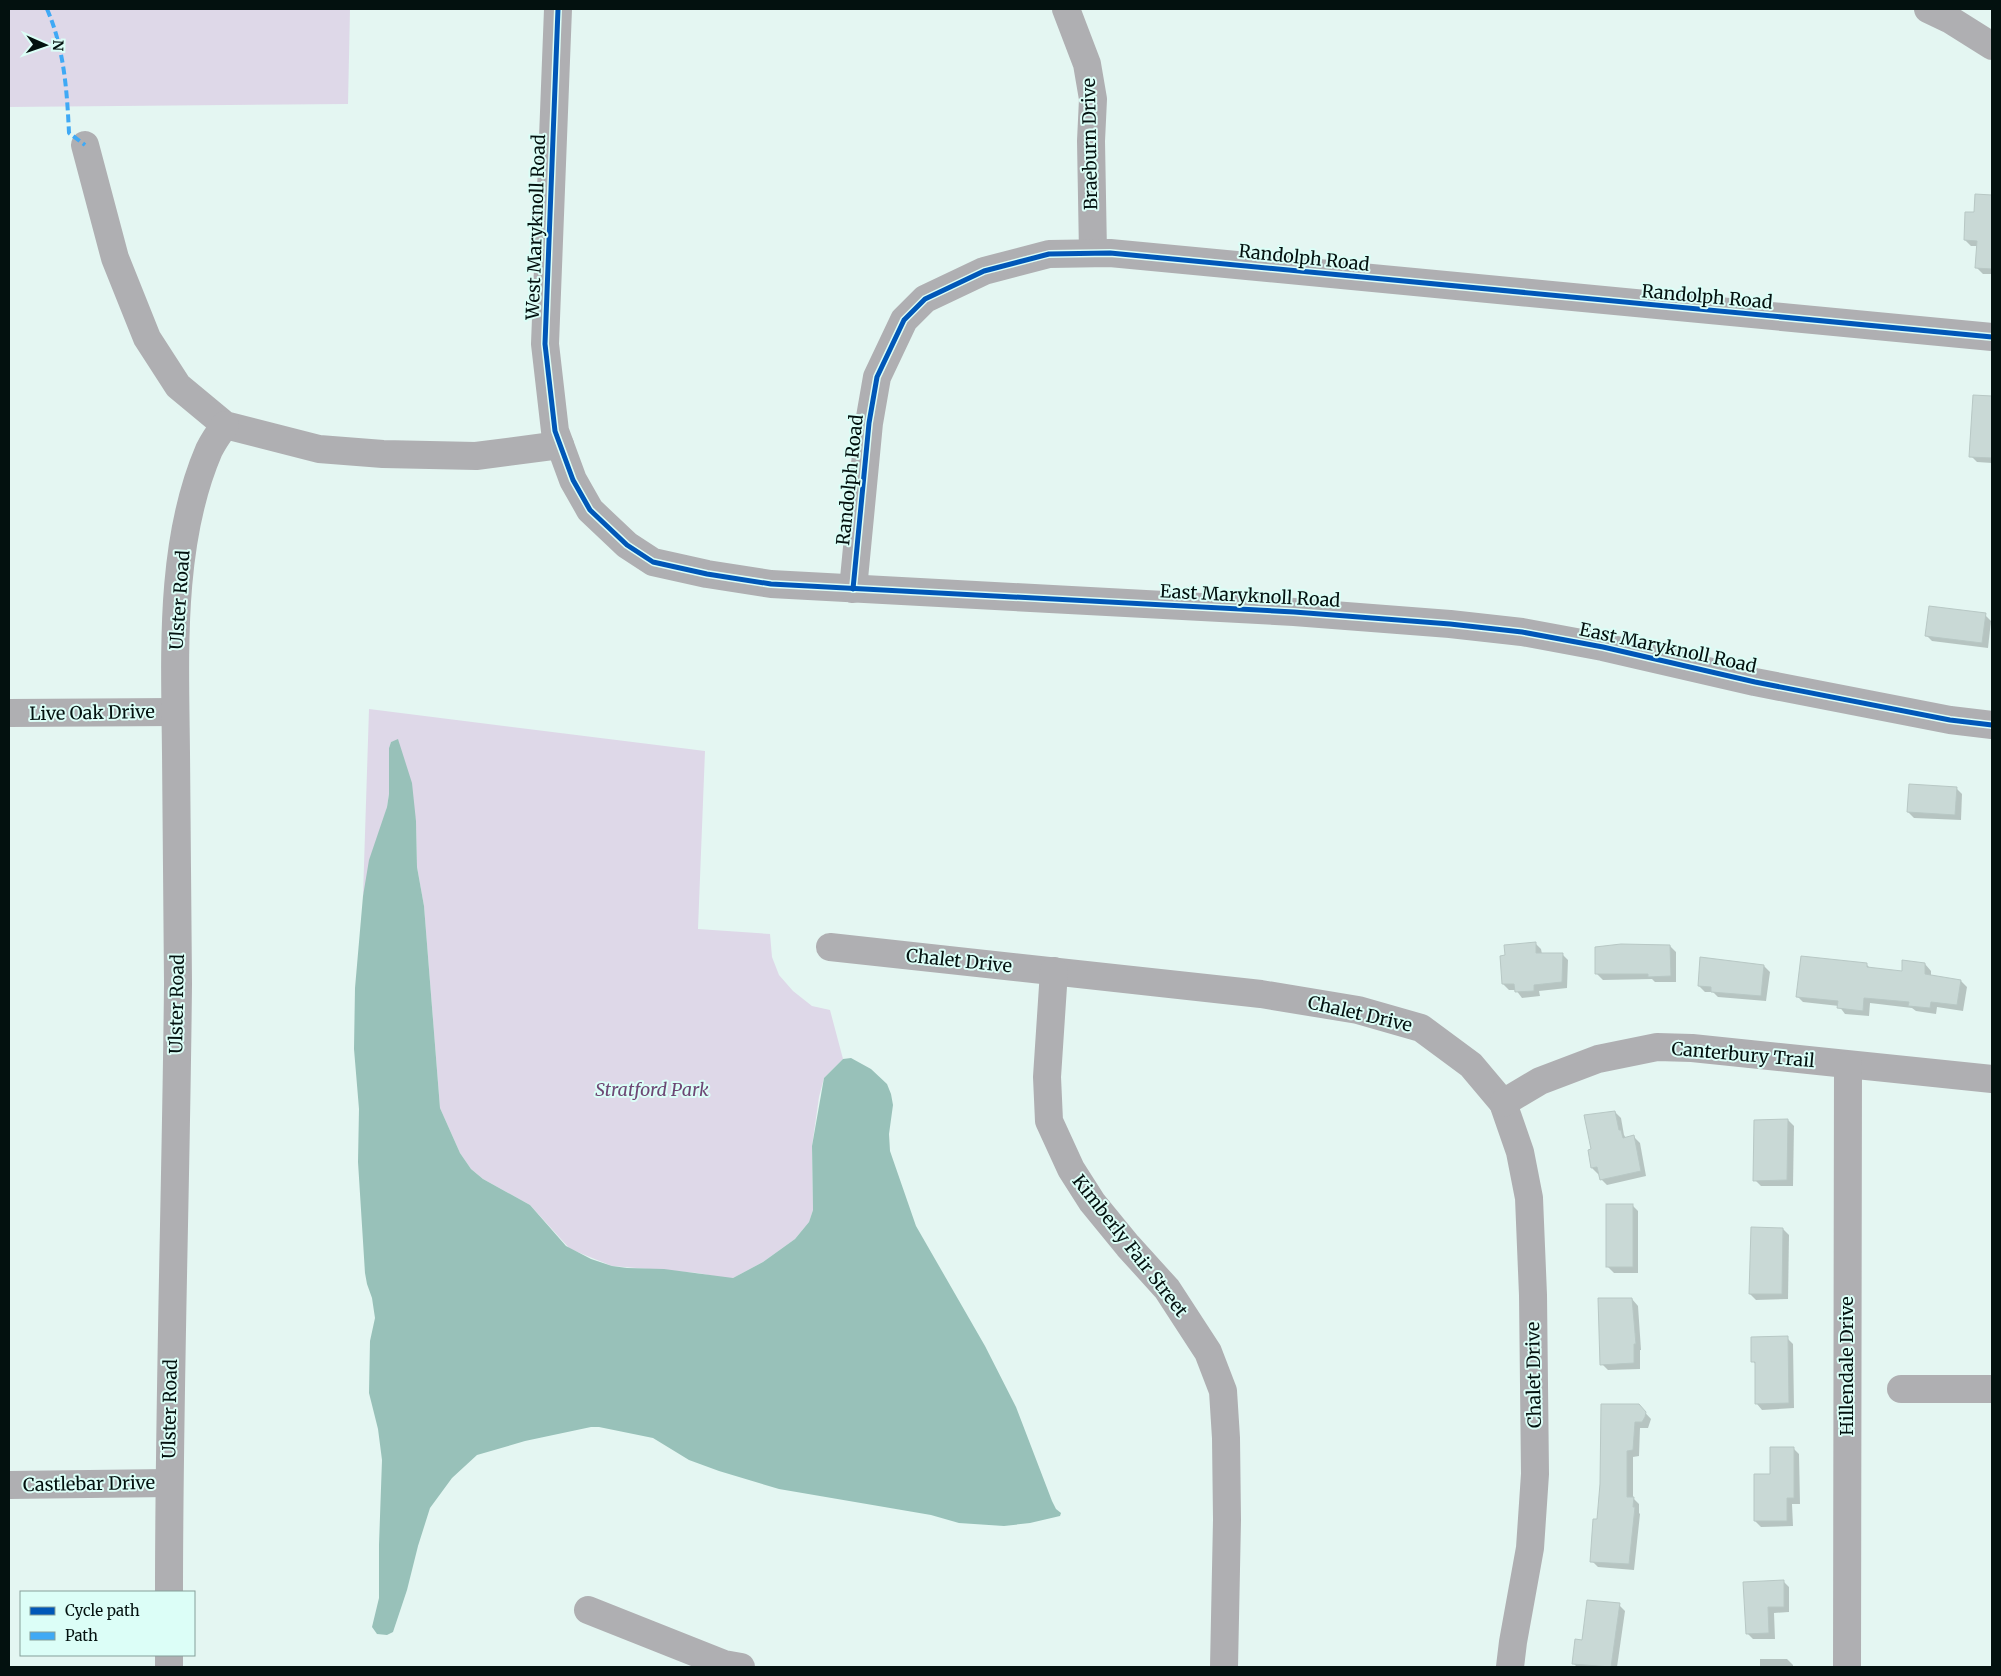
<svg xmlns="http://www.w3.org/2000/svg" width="2001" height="1676" viewBox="0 0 2001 1676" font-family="Merriweather,serif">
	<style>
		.green { fill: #ded8e8 }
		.water { fill: #98c1b9 }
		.shadow { fill: #0003 }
		.building { fill: #c9d9d6; stroke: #b8c8c5 }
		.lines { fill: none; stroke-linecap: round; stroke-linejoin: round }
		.minor { stroke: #afafb2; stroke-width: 28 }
		.quiet { stroke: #3fa9f5; stroke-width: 4; stroke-dasharray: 8 4; stroke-linecap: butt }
		.cycleway-casing { stroke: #dcfef7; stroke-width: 8 }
		.cycleway { stroke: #0057b8; stroke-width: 5 }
		.labels { text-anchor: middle; stroke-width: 4; stroke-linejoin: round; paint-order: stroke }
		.street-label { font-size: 18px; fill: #03110f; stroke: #dcfef7 }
		.park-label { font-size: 18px; font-style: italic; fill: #6d4774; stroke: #dcfef7 }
	</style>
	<rect width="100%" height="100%" fill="#e4f6f2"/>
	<g class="green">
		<path d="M 9,9 L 350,9 L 348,104 L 9,107 Z"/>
		<path d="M 369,709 L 705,751 L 698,929 L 770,934 L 772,957 L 779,975 L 793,991 L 812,1006 L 830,1010 L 843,1059 L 824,1078 L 819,1097 L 812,1146 L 813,1210 L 809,1222 L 795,1239 L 763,1262 L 733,1278 L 723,1278 L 698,1273 L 612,1266 L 570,1249 L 530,1205 L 483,1179 L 471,1169 L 460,1153 L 440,1108 L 424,906 L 417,867 L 416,821 L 398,740 L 391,742 L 389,748 L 389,794 L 387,807 L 363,896 Z"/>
	</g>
	<path class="water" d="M 398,739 L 412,783 L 416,821 L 417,867 L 424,906 L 440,1108 L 460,1153 L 471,1169 L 483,1179 L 530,1205 L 566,1246 L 591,1259 L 612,1266 L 627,1268 L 664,1269 L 733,1278 L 763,1262 L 795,1239 L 809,1222 L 813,1210 L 812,1146 L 824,1078 L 843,1059 L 851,1058 L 871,1069 L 887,1084 L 891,1094 L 893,1105 L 889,1134 L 890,1151 L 916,1226 L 985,1346 L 1016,1407 L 1052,1501 L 1056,1509 L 1061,1513 L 1060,1516 L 1030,1523 L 1004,1526 L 959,1523 L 931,1515 L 779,1489 L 719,1471 L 689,1460 L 653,1438 L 599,1427 L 591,1427 L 525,1441 L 477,1455 L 452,1478 L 430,1508 L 418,1546 L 407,1590 L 393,1632 L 387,1635 L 377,1634 L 372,1627 L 379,1598 L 379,1545 L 382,1460 L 378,1429 L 369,1393 L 370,1341 L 375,1318 L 372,1298 L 367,1284 L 365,1273 L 358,1162 L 359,1109 L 354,1049 L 355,988 L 363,896 L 369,860 L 387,807 L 389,794 L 389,748 L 391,742 Z"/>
	<g class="shadow">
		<path d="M 1976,195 L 1992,196 L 1992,274 L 1983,274 L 1977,268 L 1978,246 L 1971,246 L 1965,240 L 1975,213 Z"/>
		<path d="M 1974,396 L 1992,397 L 1992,463 L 1977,462 L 1971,456 Z"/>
		<path d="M 1985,615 L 1991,621 L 1988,648 L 1932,641 L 1926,635 Z"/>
		<path d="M 1956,788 L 1962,794 L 1961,820 L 1914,818 L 1908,812 Z"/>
		<path d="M 1535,943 L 1541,949 L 1542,954 L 1562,954 L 1568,960 L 1567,988 L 1539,991 L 1540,996 L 1522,998 L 1516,990 L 1509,990 L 1503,984 Z"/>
		<path d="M 1670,946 L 1676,952 L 1676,982 L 1655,982 L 1652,979 L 1603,980 L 1597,974 Z"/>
		<path d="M 1866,964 L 1871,969 L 1903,972 L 1925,964 L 1931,971 L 1931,976 L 1961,981 L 1967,987 L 1963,1011 L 1937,1007 L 1936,1014 L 1916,1011 L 1912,1008 L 1870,1003 L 1869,1016 L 1845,1014 L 1839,1006 L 1803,1002 L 1797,996 Z"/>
		<path d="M 1764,966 L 1770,972 L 1766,1001 L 1718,997 L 1713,992 L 1705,992 L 1699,986 Z"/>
		<path d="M 1615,1112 L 1621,1118 L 1624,1135 L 1626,1138 L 1634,1137 L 1640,1143 L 1646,1176 L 1607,1185 L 1601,1179 L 1600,1173 L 1598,1174 L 1592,1168 L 1589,1151 L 1593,1150 Z"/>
		<path d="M 1788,1120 L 1794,1126 L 1793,1186 L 1761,1186 L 1755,1180 Z"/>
		<path d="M 1632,1205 L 1638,1211 L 1638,1273 L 1614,1273 L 1608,1267 Z"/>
		<path d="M 1783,1229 L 1789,1235 L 1788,1299 L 1756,1300 L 1750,1294 Z"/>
		<path d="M 1632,1299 L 1638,1306 L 1641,1350 L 1640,1350 L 1640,1369 L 1608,1370 L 1602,1364 Z"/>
		<path d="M 1787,1338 L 1793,1344 L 1794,1408 L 1762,1410 L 1757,1404 L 1756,1365 L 1753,1361 Z"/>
		<path d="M 1638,1405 L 1651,1419 L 1648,1428 L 1640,1428 L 1639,1456 L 1633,1457 L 1633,1498 L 1639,1504 L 1639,1513 L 1640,1514 L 1634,1570 L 1598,1567 L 1592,1561 L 1598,1520 Z"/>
		<path d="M 1793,1448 L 1799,1454 L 1800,1504 L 1792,1504 L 1793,1526 L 1761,1527 L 1755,1521 L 1772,1475 Z"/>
		<path d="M 1783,1581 L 1789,1587 L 1789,1612 L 1774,1613 L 1775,1639 L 1753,1639 L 1747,1633 Z"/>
		<path d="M 1619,1605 L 1625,1611 L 1617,1667 L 1577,1667 L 1573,1663 L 1583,1641 Z"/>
		<path d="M 1760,1659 L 1787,1659 L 1793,1665 L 1793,1667 L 1760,1667 Z"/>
	</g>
	<g class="building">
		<path d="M 1975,194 L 1992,195 L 1992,269 L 1975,268 L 1977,241 L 1964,240 L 1965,212 L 1974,212 Z"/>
		<path d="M 1973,395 L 1992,396 L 1992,458 L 1969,457 Z"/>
		<path d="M 1929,606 L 1986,613 L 1982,643 L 1925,636 Z"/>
		<path d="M 1909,784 L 1957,787 L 1955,815 L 1907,812 Z"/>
		<path d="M 1536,942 L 1536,953 L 1563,953 L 1562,982 L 1534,985 L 1534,991 L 1515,992 L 1514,984 L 1502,984 L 1500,956 L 1505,955 L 1504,945 Z"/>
		<path d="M 1621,944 L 1670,945 L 1671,976 L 1648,977 L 1648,974 L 1595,974 L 1595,947 Z"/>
		<path d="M 1801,956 L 1867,963 L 1867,967 L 1902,971 L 1902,960 L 1925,963 L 1925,974 L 1961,980 L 1957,1005 L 1931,1002 L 1930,1008 L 1908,1006 L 1909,1002 L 1864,998 L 1863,1011 L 1837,1008 L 1838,1001 L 1796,997 Z"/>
		<path d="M 1700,957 L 1764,965 L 1761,996 L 1711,992 L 1711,987 L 1698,986 Z"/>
		<path d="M 1615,1111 L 1619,1130 L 1621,1130 L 1623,1138 L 1634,1135 L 1641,1171 L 1600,1180 L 1597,1167 L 1591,1168 L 1588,1150 L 1591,1149 L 1584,1115 Z"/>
		<path d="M 1788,1119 L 1787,1180 L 1753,1181 L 1754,1120 Z"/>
		<rect x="1606" y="1204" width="27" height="63"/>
		<path d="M 1751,1227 L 1783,1228 L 1782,1294 L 1749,1294 Z"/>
		<path d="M 1598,1298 L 1632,1298 L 1636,1344 L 1634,1344 L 1634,1363 L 1600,1365 Z"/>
		<path d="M 1788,1336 L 1789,1403 L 1755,1404 L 1755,1362 L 1751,1362 L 1751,1337 Z"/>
		<path d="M 1601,1404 L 1639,1404 L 1646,1412 L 1645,1417 L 1642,1422 L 1635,1422 L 1633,1450 L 1627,1451 L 1627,1497 L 1634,1497 L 1633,1507 L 1635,1507 L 1629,1564 L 1590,1562 L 1593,1519 L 1597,1519 L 1600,1484 Z"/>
		<path d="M 1770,1447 L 1794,1447 L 1794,1498 L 1787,1498 L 1787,1521 L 1754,1521 L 1754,1474 L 1770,1474 Z"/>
		<path d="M 1784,1580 L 1784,1607 L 1768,1607 L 1769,1633 L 1746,1634 L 1743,1582 Z"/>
		<path d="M 1587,1600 L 1620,1603 L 1611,1667 L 1572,1664 L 1575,1639 L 1582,1640 Z"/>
	</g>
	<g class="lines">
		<g class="minor">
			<path d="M 558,9 L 545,344 L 555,431 L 573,480 L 590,510 L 627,545 L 653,562 L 707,574 L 771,584 L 1294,612 L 1450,624 L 1522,632 L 1603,647 L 1755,682 L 1950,720 L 1992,725"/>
			<path d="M 1066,9 L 1087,64 L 1093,99 L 1091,141 L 1093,253"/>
			<path d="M 1928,9 L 1949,19 L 1992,46"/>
			<path d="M 85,145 L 115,258 L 147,338 L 178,386 L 225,425 L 319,449 L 383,454 L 476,456 L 560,445"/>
			<path d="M 853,589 L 869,423 L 877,377 L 904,320 L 925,299 L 984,271 L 1049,254 L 1110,253 L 1992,337"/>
			<path d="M 9,713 L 175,712"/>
			<path d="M 830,947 L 1261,994 L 1358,1010 L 1421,1028 L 1471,1065 L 1503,1103 L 1520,1152 L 1529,1198 L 1533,1295 L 1535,1474 L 1530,1548 L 1513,1642 L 1510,1667"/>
			<path d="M 1054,971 L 1047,1077 L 1049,1121 L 1071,1169 L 1092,1202 L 1128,1246 L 1167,1289 L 1208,1352 L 1223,1391 L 1226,1438 L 1227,1520 L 1224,1667"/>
			<path d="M 1503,1103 L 1540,1081 L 1598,1059 L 1657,1047 L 1692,1048 L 1992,1079"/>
			<path d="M 1901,1389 L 1992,1389"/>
			<path d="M 9,1485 L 169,1483"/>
			<path d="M 169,1592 C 169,1389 176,1187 178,984 C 178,907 176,830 176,753 C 175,654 169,543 209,450 C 213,442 219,433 225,425"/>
			<path d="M 588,1610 L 724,1664 L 741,1667"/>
			<path d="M 169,1667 L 169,1655"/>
			<path d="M 1847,1667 L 1848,1065"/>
		</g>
		<path class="quiet" d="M 47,9 C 64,48 67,90 69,133 L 85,145"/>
		<g class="cycleway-casing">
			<g id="cycleway">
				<path d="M 558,9 L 545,344 L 555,431 L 573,480 L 590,510 L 627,545 L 653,562 L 707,574 L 771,584 L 1294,612 L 1450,624 L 1522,632 L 1603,647 L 1755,682 L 1950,720 L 1992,725"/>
				<path d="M 853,589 L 869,423 L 877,377 L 904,320 L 925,299 L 984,271 L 1049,254 L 1110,253 L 1992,337"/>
			</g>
		</g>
		<use href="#cycleway" class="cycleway"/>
	</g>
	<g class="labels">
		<g class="street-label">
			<text transform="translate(1090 144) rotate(-91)" y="6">Braeburn Drive</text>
			<text transform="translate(536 227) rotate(-88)" y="6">West Maryknoll Road</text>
			<text transform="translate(1304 258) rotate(6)" y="6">Randolph Road</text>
			<text transform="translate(1707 297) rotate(5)" y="6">Randolph Road</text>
			<text transform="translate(850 480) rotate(-84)" y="6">Randolph Road</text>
			<text transform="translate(1250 596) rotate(3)" y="6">East Maryknoll Road</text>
			<text transform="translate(180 600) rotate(-86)" y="6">Ulster Road</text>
			<text transform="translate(1668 648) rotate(12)" y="6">East Maryknoll Road</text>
			<text transform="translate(92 713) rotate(-1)" y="6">Live Oak Drive</text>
			<text transform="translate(959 961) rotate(6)" y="6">Chalet Drive</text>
			<text transform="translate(177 1004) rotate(-89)" y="6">Ulster Road</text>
			<text transform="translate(1360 1014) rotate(13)" y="6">Chalet Drive</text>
			<text transform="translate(1743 1055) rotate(5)" y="6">Canterbury Trail</text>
			<text transform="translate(1130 1246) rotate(52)" y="6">Kimberly Fair Street</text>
			<text transform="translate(1847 1366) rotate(-90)" y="6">Hillendale Drive</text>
			<text transform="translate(1534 1375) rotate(-91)" y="6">Chalet Drive</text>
			<text transform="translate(170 1409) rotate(-89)" y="6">Ulster Road</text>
			<text transform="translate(89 1484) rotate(-1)" y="6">Castlebar Drive</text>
		</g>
		<g class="park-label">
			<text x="652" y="1096">Stratford Park</text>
		</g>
	</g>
	<rect width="2001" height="1676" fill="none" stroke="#03110f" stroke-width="20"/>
	<rect x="20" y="1591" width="175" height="65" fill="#dcfef7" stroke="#859f9a"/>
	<rect x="30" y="1607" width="25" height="8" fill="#0057b8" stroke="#859f9a"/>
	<text x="65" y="1616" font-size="15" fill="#03110f">Cycle path</text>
	<rect x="30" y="1632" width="25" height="8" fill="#3fa9f5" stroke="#859f9a"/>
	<text x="65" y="1641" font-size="15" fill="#03110f">Path</text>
	<g transform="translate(45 45) rotate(92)" stroke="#dcfef7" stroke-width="4" paint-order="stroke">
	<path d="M0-4L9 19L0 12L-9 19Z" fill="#03110f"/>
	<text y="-8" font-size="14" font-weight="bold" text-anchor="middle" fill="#03110f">N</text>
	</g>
</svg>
